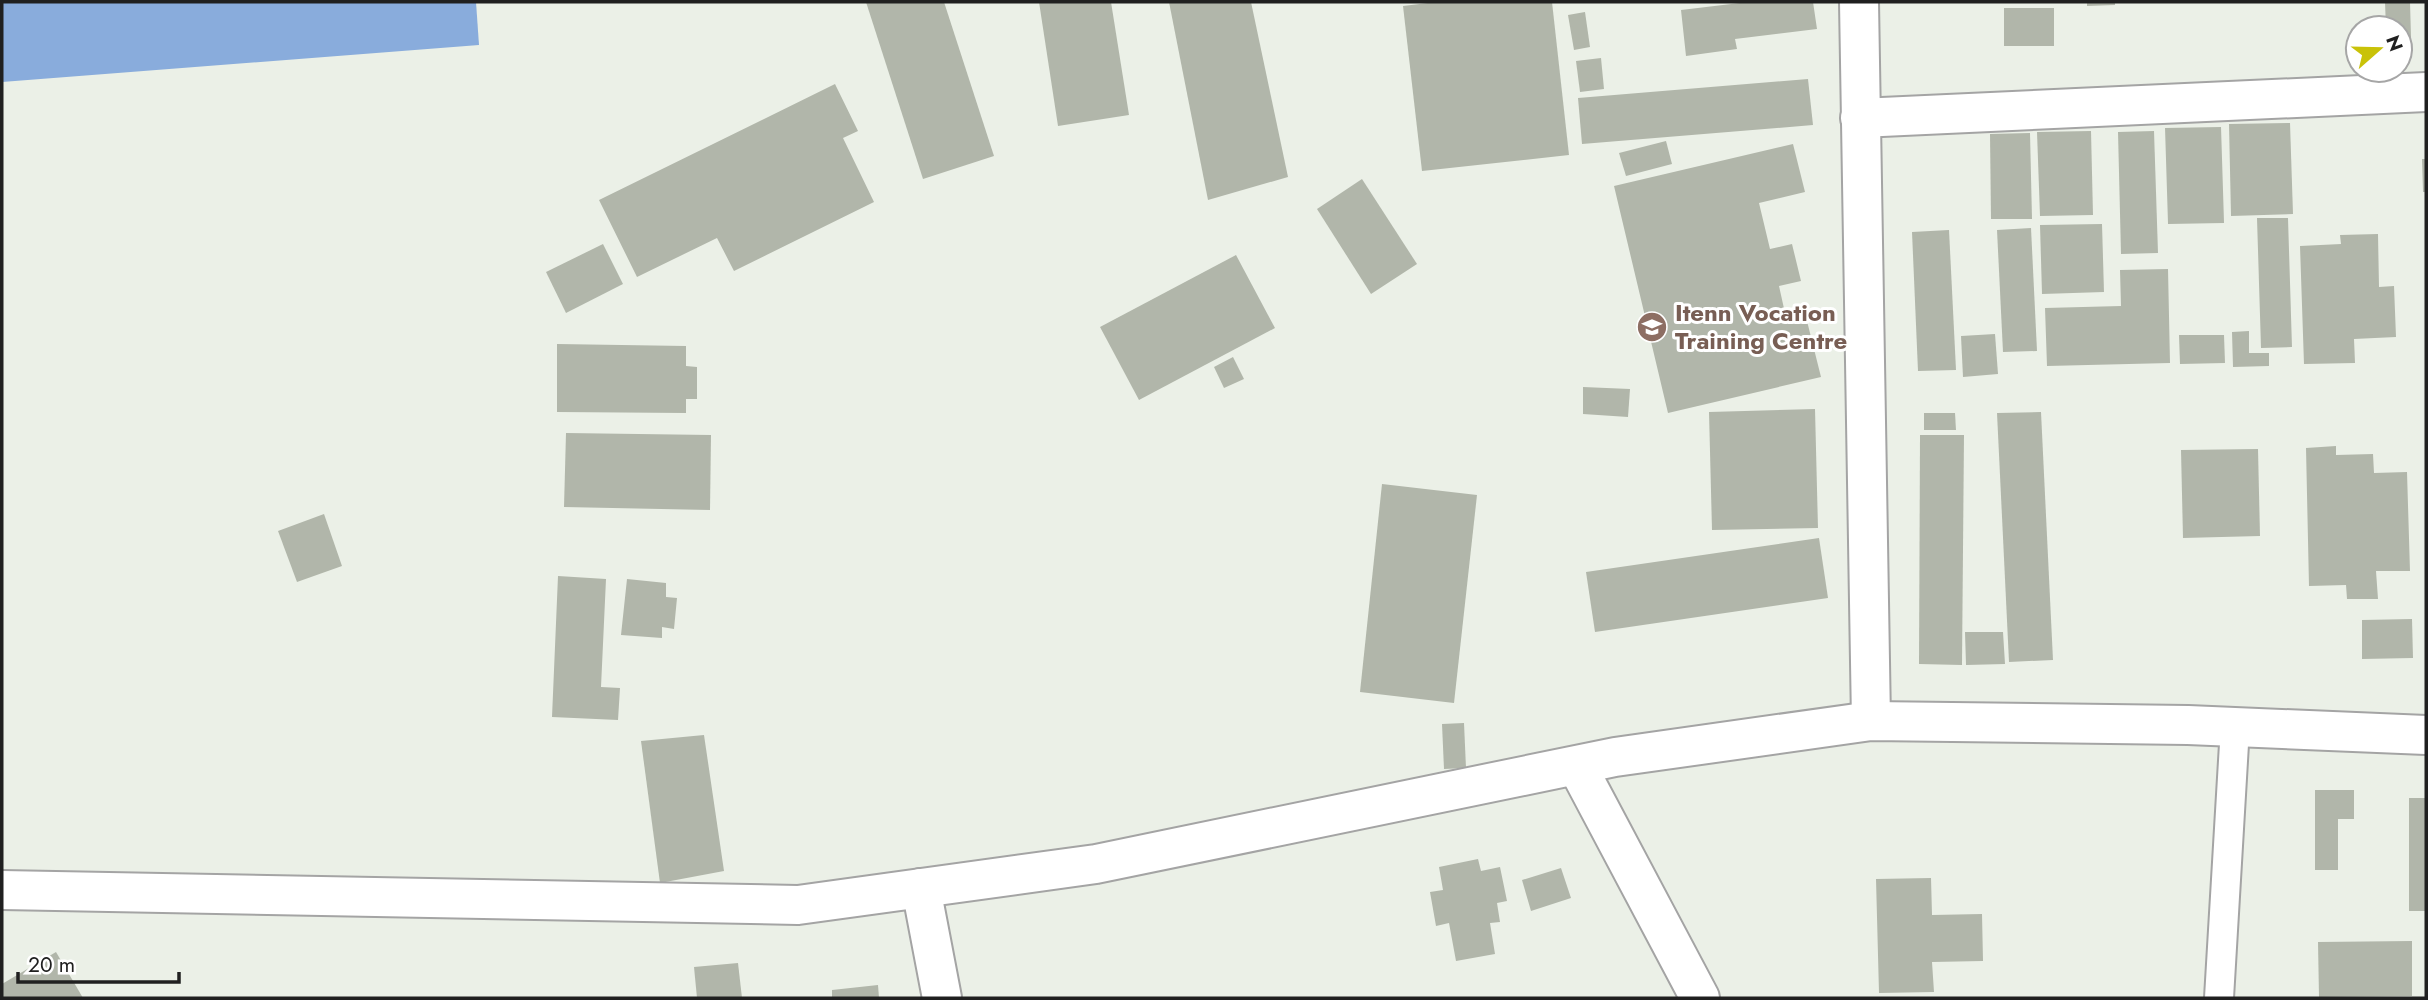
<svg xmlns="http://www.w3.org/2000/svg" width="2428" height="1000" viewBox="0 0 2428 1000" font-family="Jost,sans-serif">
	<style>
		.pitch { fill: #89acdc }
		.building { fill: #b1b6aa }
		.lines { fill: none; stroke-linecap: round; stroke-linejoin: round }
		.service-casing { stroke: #a4a4a4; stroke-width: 32 }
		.minor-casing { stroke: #a4a4a4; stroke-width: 42 }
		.service { stroke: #fff; stroke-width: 28 }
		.minor { stroke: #fff; stroke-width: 38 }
		.labels { text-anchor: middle; stroke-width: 6; stroke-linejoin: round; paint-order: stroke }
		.education-label { font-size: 24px; font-weight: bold; fill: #785e54; stroke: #fff; text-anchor: start }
	</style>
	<rect width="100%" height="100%" fill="#ebf0e7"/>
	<path class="pitch" d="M 2,2 L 476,2 L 479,45 L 2,82 Z"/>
	<g class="building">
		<path d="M 866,2 L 944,2 L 994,156 L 923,179 Z"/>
		<path d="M 1039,2 L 1111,2 L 1129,115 L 1058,126 Z"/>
		<path d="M 1169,2 L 1251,2 L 1288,177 L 1208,200 Z"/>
		<path d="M 1436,2 L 1552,2 L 1569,155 L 1422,171 L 1403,6 Z"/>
		<path d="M 1748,2 L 1813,2 L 1817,29 L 1735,39 L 1737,49 L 1686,56 L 1681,10 Z"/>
		<path d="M 2087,2 L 2115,2 L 2115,5 L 2087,6 Z"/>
		<path d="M 2385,2 L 2410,2 L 2411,37 L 2400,37 L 2400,28 L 2386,28 Z"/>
		<rect x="2004" y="8" width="50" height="38"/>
		<path d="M 1585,12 L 1590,47 L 1574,50 L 1568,15 Z"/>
		<path d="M 1601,58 L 1604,89 L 1580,92 L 1576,61 Z"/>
		<path d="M 1808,79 L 1813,125 L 1582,144 L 1578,98 Z"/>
		<path d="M 835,84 L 858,131 L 843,138 L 874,202 L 734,271 L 717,238 L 637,277 L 599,200 Z"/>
		<path d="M 2290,123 L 2293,214 L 2231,216 L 2229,124 Z"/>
		<path d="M 2221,127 L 2224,223 L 2168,224 L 2165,128 Z"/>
		<path d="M 2091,131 L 2093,215 L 2040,216 L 2037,132 Z"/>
		<path d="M 2154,131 L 2158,253 L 2121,254 L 2118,132 Z"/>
		<path d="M 2030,133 L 2032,219 L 1991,219 L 1990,134 Z"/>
		<path d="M 1666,141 L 1672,164 L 1626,176 L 1619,153 Z"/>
		<path d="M 1793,144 L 1805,192 L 1759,203 L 1770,249 L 1792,244 L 1801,281 L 1779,286 L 1787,322 L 1806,317 L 1821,377 L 1668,413 L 1614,186 Z"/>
		<path d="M 2422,159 L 2426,159 L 2426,192 L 2423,192 Z"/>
		<path d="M 1362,179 L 1417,264 L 1371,294 L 1317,209 Z"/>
		<path d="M 2257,218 L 2288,218 L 2292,347 L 2261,348 Z"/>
		<path d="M 2102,224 L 2104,292 L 2042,294 L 2040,225 Z"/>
		<path d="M 2031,228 L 2037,351 L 2003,352 L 1997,230 Z"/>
		<path d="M 1949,230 L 1956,370 L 1918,371 L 1912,232 Z"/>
		<path d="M 2378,234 L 2379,287 L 2394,286 L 2396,337 L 2354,339 L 2355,363 L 2304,364 L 2300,246 L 2341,244 L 2340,235 Z"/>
		<path d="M 603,244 L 623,284 L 566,313 L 546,272 Z"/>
		<path d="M 1236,255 L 1275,328 L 1139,400 L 1100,327 Z"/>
		<path d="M 2168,269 L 2170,363 L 2047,366 L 2045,308 L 2121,306 L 2120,270 Z"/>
		<path d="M 2249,331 L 2249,353 L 2269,353 L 2269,366 L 2233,367 L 2232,332 Z"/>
		<path d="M 1995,334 L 1998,374 L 1963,377 L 1961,336 Z"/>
		<path d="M 2179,335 L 2224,335 L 2225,363 L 2180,364 Z"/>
		<path d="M 557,344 L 686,346 L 686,366 L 697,367 L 697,399 L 686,399 L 686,413 L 557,412 Z"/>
		<path d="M 1233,357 L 1244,379 L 1224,388 L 1214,367 Z"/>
		<path d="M 1583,387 L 1630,389 L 1628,417 L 1583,414 Z"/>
		<path d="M 1815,409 L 1818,528 L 1712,530 L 1709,412 Z"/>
		<path d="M 2041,412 L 2053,660 L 2009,662 L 1997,413 Z"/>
		<path d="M 1924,413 L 1955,413 L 1956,430 L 1924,430 Z"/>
		<path d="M 566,433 L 711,435 L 710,510 L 564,507 Z"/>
		<path d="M 1920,435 L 1964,435 L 1962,665 L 1919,664 Z"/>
		<path d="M 2336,446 L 2336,455 L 2373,454 L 2374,473 L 2407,472 L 2410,571 L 2376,571 L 2378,599 L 2347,599 L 2346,585 L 2309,586 L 2306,448 Z"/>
		<path d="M 2258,449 L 2260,536 L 2183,538 L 2181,450 Z"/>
		<path d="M 1382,484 L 1477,495 L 1454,703 L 1360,692 Z"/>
		<path d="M 324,514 L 342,566 L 297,582 L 278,531 Z"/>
		<path d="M 1819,538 L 1828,598 L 1595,632 L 1586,572 Z"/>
		<path d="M 558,576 L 606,579 L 601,687 L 620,688 L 618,720 L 552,717 Z"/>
		<path d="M 627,579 L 666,583 L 666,597 L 677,598 L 674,629 L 662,627 L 662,638 L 621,635 Z"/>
		<path d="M 2412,619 L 2413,658 L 2362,659 L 2362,620 Z"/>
		<path d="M 1965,632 L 2003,632 L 2005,664 L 1966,665 Z"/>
		<path d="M 1464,723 L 1466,768 L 1444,769 L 1442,724 Z"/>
		<path d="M 704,735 L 724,871 L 660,883 L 641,741 Z"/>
		<path d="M 2315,790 L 2354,790 L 2354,819 L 2338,819 L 2338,870 L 2315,870 Z"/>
		<rect x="2409" y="798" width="17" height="113"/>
		<path d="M 1478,859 L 1481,871 L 1500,867 L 1507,901 L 1497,903 L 1500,922 L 1490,923 L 1495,954 L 1456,961 L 1449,923 L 1436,926 L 1430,892 L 1443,890 L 1439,867 Z"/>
		<path d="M 1561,868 L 1571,898 L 1531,911 L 1522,880 Z"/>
		<path d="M 1931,878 L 1932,915 L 1982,914 L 1983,961 L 1932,962 L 1934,992 L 1879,993 L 1876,879 Z"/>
		<path d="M 2412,941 L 2412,996 L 2319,997 L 2318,942 Z"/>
		<path d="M 56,952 L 83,998 L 2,998 L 2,984 Z"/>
		<path d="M 738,963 L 742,998 L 697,998 L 694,967 Z"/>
		<path d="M 878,985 L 879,998 L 832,998 L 832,990 Z"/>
	</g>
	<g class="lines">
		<g class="service-casing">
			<path id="service" d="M 2219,998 L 2235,727"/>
		</g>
		<g class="minor-casing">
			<g id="minor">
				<path d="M 1859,2 L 1871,721"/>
				<path d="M 1860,118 L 2426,92"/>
				<path d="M 1577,766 L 1700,998"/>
				<path d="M 921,888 L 942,998"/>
				<path d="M 2,890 L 798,905 L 1096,864 L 1615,757 L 1871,721 L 2188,725 L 2426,735"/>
			</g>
		</g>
		<use href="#service" class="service"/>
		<use href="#minor" class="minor"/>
	</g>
	<defs>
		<g id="school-disc" transform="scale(1.575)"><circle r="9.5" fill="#8d6e63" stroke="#fff"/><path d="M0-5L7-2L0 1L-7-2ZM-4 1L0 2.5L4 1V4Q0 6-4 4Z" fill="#fff"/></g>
	</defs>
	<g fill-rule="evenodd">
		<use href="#school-disc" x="1652" y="327"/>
	</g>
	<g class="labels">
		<g class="education-label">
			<text x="1675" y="321">Itenn Vocation<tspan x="1675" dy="28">Training Centre</tspan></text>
		</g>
	</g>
	<rect width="2428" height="1000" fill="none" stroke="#202020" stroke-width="7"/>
	<g transform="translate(2379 49) rotate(70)"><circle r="33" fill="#ffffff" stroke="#a6a6a6" stroke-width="2"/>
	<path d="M0-5L12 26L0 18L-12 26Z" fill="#c9c208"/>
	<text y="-10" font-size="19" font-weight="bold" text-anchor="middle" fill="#202020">N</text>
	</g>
	<path d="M18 972v10h161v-10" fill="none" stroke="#202020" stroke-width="3.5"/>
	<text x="28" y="972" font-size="21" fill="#202020" stroke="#ffffff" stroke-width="5" paint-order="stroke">20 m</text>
</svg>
